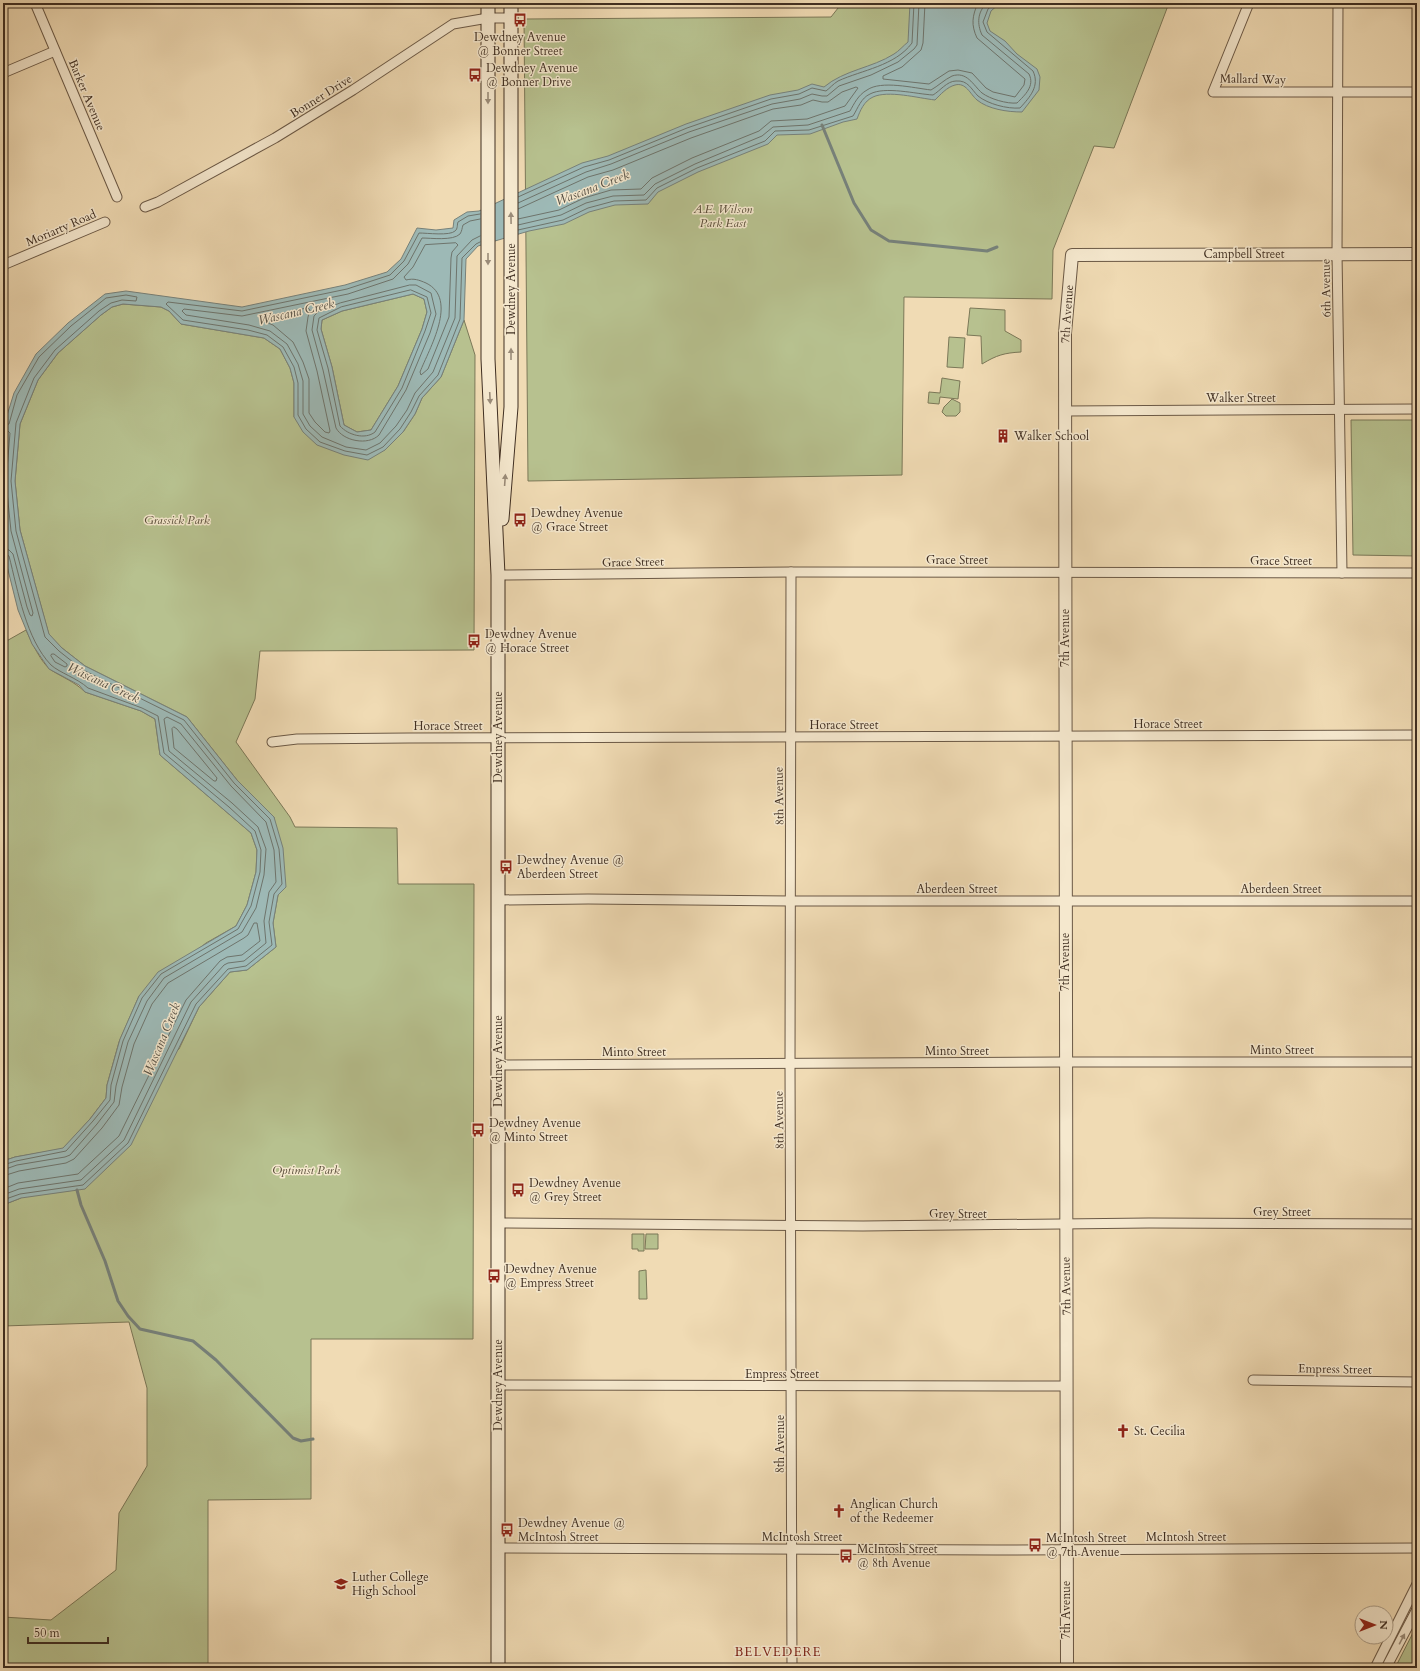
<svg xmlns="http://www.w3.org/2000/svg" width="1420" height="1671" viewBox="0 0 1420 1671" font-family="Cardo,serif">
	<style>
		.green { fill: #b7c18f; stroke: #7b7858 }
		.water { fill: #9db9b6; stroke: #77817a; fill-rule: evenodd }
		.lines { fill: none; stroke-linecap: round; stroke-linejoin: round }
		.shore { stroke: #6e746c; stroke-width: 1 }
		.stream { stroke: #77817a; stroke-width: 3 }
		.minor-casing { stroke: #6b5946; stroke-width: 11 }
		.tertiary-casing { stroke: #6b5946; stroke-width: 14 }
		.secondary-casing { stroke: #3f2e21; stroke-width: 15 }
		.minor { stroke: #f5e8ce; stroke-width: 9 }
		.tertiary { stroke: #f5e8ce; stroke-width: 12 }
		.secondary { stroke: #f5e8ce; stroke-width: 13 }
		.oneway { fill: #9a8b78 }
		.labels { text-anchor: middle; stroke-width: 3; stroke-linejoin: round; paint-order: stroke }
		.poi-label { font-size: 12px; fill: #3f2e21; stroke: #f5e8ce; text-anchor: start }
		.street-label { font-size: 12px; fill: #3f2e21; stroke: #f5e8ce }
		.park-label { font-size: 12px; font-style: italic; fill: #574b37; stroke: #f5e8ce }
		.water-label { font-size: 13px; font-style: italic; fill: #565146; stroke: #f5e8ce }
		.neighbourhood-label { font-size: 13px; letter-spacing: 1px; fill: #7a1f14; stroke: #f5e8ce }
	</style>
	<rect width="100%" height="100%" fill="#f0dbb4"/>
	<filter id="stains"><feTurbulence type="fractalNoise" baseFrequency=".005" numOctaves="4"/><feColorMatrix values="0 0 0 0 .2 0 0 0 0 .09 0 0 0 0 .02 0 0 0 .5 -.17"/></filter>
	<radialGradient id="worn" r=".72"><stop offset=".6" stop-color="#630" stop-opacity="0"/><stop offset="1" stop-color="#630" stop-opacity=".3"/></radialGradient>
	<g class="green">
		<path d="M 842,3 L 1169,3 L 1114,148 L 1094,146 L 1053,250 L 1052,299 L 904,297 L 902,475 L 528,481 L 524,19 L 831,17 Z"/>
		<path d="M 413,294 L 424,299 L 427,312 L 422,329 L 398,386 L 371,430 L 357,432 L 344,425 L 332,367 L 321,329 L 322,320 L 342,311 Z"/>
		<path d="M 123,304 L 161,307 L 169,311 L 181,324 L 264,338 L 280,349 L 290,368 L 294,383 L 294,417 L 385,450 L 403,432 L 415,414 L 422,398 L 441,377 L 464,320 L 475,355 L 474,650 L 260,651 L 255,699 L 236,742 L 290,817 L 295,827 L 397,828 L 398,884 L 474,884 L 473,1339 L 311,1339 L 311,1499 L 208,1500 L 208,1668 L 3,1668 L 3,1617 L 51,1620 L 116,1570 L 119,1513 L 147,1466 L 147,1388 L 129,1322 L 3,1326 L 3,1205 L 21,1198 L 179,1049 L 199,1007 L 230,972 L 247,970 L 276,947 L 273,923 L 278,895 L 274,817 L 237,780 L 187,717 L 85,666 L 62,648 L 49,635 L 20,530 L 15,481 L 20,424 L 38,380 L 58,353 L 101,315 L 112,307 Z"/>
		<path d="M 970,308 L 1005,310 L 1005,331 L 1021,340 L 1021,352 C 1004,353 997,355 982,364 L 981,336 L 967,335 Z"/>
		<path d="M 949,337 L 965,338 L 963,368 L 947,367 Z"/>
		<path d="M 942,378 L 960,381 L 958,399 L 940,397 L 939,404 L 928,403 L 929,392 L 940,393 Z"/>
		<path d="M 952,399 L 960,403 L 960,412 L 956,416 L 946,416 L 942,412 L 944,407 Z"/>
		<path d="M 1351,420 L 1417,420 L 1417,556 L 1353,555 Z"/>
		<path d="M 26,630 C 31,641 41,663 51,670 C 62,677 75,682 85,692 L 141,711 L 155,719 L 160,755 L 251,833 L 257,850 L 256,872 L 247,905 L 236,926 L 206,943 L 139,996 L 119,1042 L 107,1085 L 106,1098 L 90,1119 L 63,1149 L 15,1157 L 3,1161 L 3,643 Z"/>
		<path d="M 632,1234 L 644,1234 L 644,1251 L 638,1251 L 638,1249 L 632,1249 Z"/>
		<path d="M 646,1234 L 658,1234 L 658,1249 L 645,1249 Z"/>
		<path d="M 646,1270 L 647,1299 L 639,1299 L 639,1271 Z"/>
		<path d="M 1417,1625 L 1417,1668 L 1395,1668 Z"/>
	</g>
	<path class="water" d="M 910,3 L 1000,3 L 991,11 L 987,23 L 990,31 L 1005,41 L 1017,54 L 1037,69 L 1040,77 L 1039,90 L 1022,112 C 1007,112 988,109 977,100 C 970,94 966,82 955,85 C 947,87 940,95 935,100 C 918,98 888,90 873,97 C 864,101 860,111 857,119 L 843,122 L 810,134 L 777,135 L 768,144 L 698,172 L 658,192 L 648,204 L 615,205 L 589,212 L 564,224 L 529,231 L 478,246 L 466,259 L 464,320 L 441,377 L 422,398 L 415,414 L 403,432 L 385,450 L 368,460 L 344,455 L 317,445 L 303,432 L 294,417 L 294,383 L 290,368 L 280,349 L 264,338 L 181,324 L 169,311 L 161,307 L 123,304 L 112,307 L 101,315 L 58,353 L 38,380 L 20,424 L 15,481 L 20,530 L 49,634 L 62,648 L 85,666 L 187,717 L 237,780 L 274,817 L 283,848 L 286,887 L 278,895 L 273,923 L 276,947 L 247,970 L 230,972 L 199,1007 L 131,1145 L 85,1189 L 21,1198 L 3,1205 L 3,1161 L 15,1157 L 63,1148 L 90,1119 L 106,1098 L 107,1085 L 120,1039 L 139,996 L 158,972 L 236,926 L 247,905 L 256,872 L 257,850 L 251,833 L 160,755 L 155,719 L 141,711 L 85,692 L 79,685 L 49,669 L 32,644 L 18,610 L 3,550 L 3,428 L 14,393 L 36,354 L 68,323 L 105,294 L 126,291 L 242,307 L 345,285 L 387,272 L 401,259 L 417,228 L 436,230 L 453,228 L 454,220 L 467,212 L 479,211 L 582,163 L 608,156 L 686,124 L 770,95 L 798,90 L 812,84 L 824,87 C 844,70 872,68 894,54 C 899,51 903,46 908,42 ZM 413,294 L 424,299 L 427,312 L 422,329 L 398,386 L 371,430 L 357,432 L 344,425 L 332,367 L 321,329 L 322,320 L 342,311 Z"/>
	<g class="lines">
		<g class="shore">
			<path d="M 925,3 L 923,43 L 921,50 L 902,67 L 883,76 L 883,79 L 929,84 L 949,71 L 958,70 L 972,73 L 986,88 L 993,92 L 1015,97 L 1024,85 L 1025,79 L 977,38 C 971,25 972,16 978,3"/>
			<path d="M 518,197 L 584,167 L 609,160 L 687,128 L 771,99 L 799,94 L 812,88 L 826,91 C 830,88 833,84 838,81 C 862,70 895,66 912,43 L 914,3"/>
			<path d="M 518,203 L 586,172 L 611,164 L 689,132 L 772,104 L 800,99 L 812,94 L 822,96 L 827,96 L 839,86 L 871,75 L 898,62 L 914,49 L 917,45 L 919,3"/>
			<path d="M 518,209 L 588,177 L 613,170 L 691,138 L 773,109 L 801,105 L 813,100 L 822,102 L 828,102 L 842,92 L 856,87 L 858,88 L 845,106 L 807,119 L 771,121 L 759,131 L 692,158 L 652,178 L 641,189 L 611,190 L 584,198 L 559,210 L 518,219"/>
			<path d="M 480,214 L 468,216 L 458,222 C 457,224 458,229 455,231 C 450,236 427,233 419,233 L 404,261 L 390,275 L 347,289 L 242,311 L 168,302 L 166,304 L 183,320 L 248,330 L 267,335 L 283,347 L 294,367 L 298,383 L 298,415 L 306,429 L 320,442 L 345,451 L 367,455 L 383,447 L 400,429 L 411,412 L 419,396 L 438,375 L 460,319 L 462,258 L 476,244 L 480,242"/>
			<path d="M 480,219 L 470,221 L 463,225 C 462,228 462,231 460,234 C 453,241 431,238 422,238 L 408,264 L 393,279 L 348,294 L 242,316 L 184,309 L 182,311 L 186,315 L 249,325 L 270,331 L 287,344 L 298,364 L 303,381 L 303,414 L 310,426 L 322,437 L 346,447 L 366,450 L 380,443 L 396,426 L 407,410 L 415,393 L 433,372 L 455,318 L 457,256 L 472,240 L 480,236"/>
			<path d="M 518,225 L 561,215 L 586,203 L 613,196 L 644,195 L 655,184 L 695,164 L 762,136 L 773,127 L 808,125 L 850,111 C 854,104 858,95 867,90 C 881,80 914,88 931,90 C 938,86 944,80 952,76 C 967,71 973,85 982,93 C 990,99 1007,104 1017,103 C 1025,95 1035,86 1029,74 L 982,35 C 977,24 977,12 987,3"/>
			<path d="M 518,230 L 563,220 L 588,208 L 614,201 L 646,200 L 657,188 L 697,168 L 765,141 L 775,131 L 809,130 L 853,116 C 858,108 861,98 870,94 C 885,86 916,94 933,95 C 940,91 947,81 956,81 C 968,80 971,89 978,96 C 988,104 1007,109 1020,108 C 1030,97 1040,86 1033,71 L 987,32 L 983,22 L 988,9 L 995,3"/>
			<path d="M 456,243 L 458,245 L 452,252 L 451,258 L 449,317 L 428,369 L 421,375 L 420,372 C 429,349 459,299 426,283 C 419,280 414,278 406,280 L 404,277 L 413,267 L 425,245 Z"/>
			<path d="M 410,285 L 416,285 L 431,293 L 436,314 L 430,333 L 406,390 L 379,435 C 368,446 343,441 336,428 L 323,370 L 312,330 L 314,316 L 319,311 L 340,303 Z"/>
			<path d="M 411,290 L 427,297 L 431,313 L 425,331 L 402,388 L 375,432 C 365,440 348,435 340,426 L 328,368 L 317,330 L 319,318 L 341,307 Z"/>
			<path d="M 308,308 L 310,310 L 308,317 L 306,331 L 317,371 L 330,431 L 329,433 L 325,432 L 315,422 L 309,413 L 309,379 L 303,362 L 293,342 L 273,325 L 260,320 L 262,318 Z"/>
			<path d="M 3,426 L 9,424 L 17,395 L 39,357 L 71,326 L 106,298 L 126,295 L 137,297 L 136,301 L 122,300 L 111,303 L 99,311 L 55,350 L 34,378 L 16,423 L 11,481 L 16,531 L 45,637 L 59,651 L 83,670 L 184,720 L 234,783 L 270,819 L 279,849 L 282,884 L 274,894 L 269,922 L 272,945 L 246,966 L 228,969 L 196,1004 L 128,1143 L 83,1185 L 20,1194 L 3,1200"/>
			<path d="M 3,431 L 8,431 L 10,433 L 6,482 L 11,531 L 33,613 L 32,616 L 30,615 L 27,607 L 13,554 L 9,550 L 3,548"/>
			<path d="M 3,553 L 9,556 C 18,591 26,639 51,665 C 60,673 77,678 88,688 L 142,708 L 158,716 L 164,753 L 229,807 L 255,831 L 261,850 L 260,872 L 251,906 L 238,929 L 161,974 L 142,998 L 123,1041 L 111,1085 L 110,1100 L 93,1121 L 66,1151 L 16,1161 L 3,1165"/>
			<path d="M 52,654 L 54,654 L 67,664 L 67,666 L 65,667 L 55,662 L 51,656 Z"/>
			<path d="M 174,727 L 177,729 L 217,778 L 216,781 L 214,781 L 174,748 L 172,729 Z"/>
			<path d="M 3,1170 L 17,1165 L 65,1157 L 70,1155 L 97,1124 L 114,1102 L 116,1086 L 128,1042 L 147,1001 L 164,978 L 242,932 L 256,908 L 264,875 L 266,849 L 258,827 L 232,803 L 169,751 L 164,719 L 167,717 L 181,724 L 231,786 L 266,822 L 274,850 L 276,882 L 269,892 L 264,921 L 266,943 L 244,961 L 228,963 L 224,965 L 191,1002 L 124,1140 L 81,1180 L 19,1189 L 3,1195"/>
			<path d="M 3,1176 L 19,1171 L 66,1163 L 74,1159 L 102,1128 L 119,1105 L 122,1087 L 134,1044 L 152,1004 L 168,983 L 244,938 L 248,935 L 254,923 L 257,923 L 260,941 L 242,955 L 227,957 L 220,961 L 186,1000 L 119,1136 L 78,1174 L 18,1183 L 3,1189"/>
		</g>
		<g class="stream">
			<path d="M 822,125 L 854,203 L 871,230 L 889,241 L 987,251 L 997,247"/>
			<path d="M 77,1190 L 81,1205 L 105,1261 L 118,1301 L 128,1316 L 140,1329 L 193,1341 L 216,1360 L 293,1438 L 301,1441 L 313,1439"/>
		</g>
		<g class="minor-casing">
			<g id="minor">
				<path d="M 35,3 L 117,197"/>
				<path d="M 1249,3 L 1213,92 L 1417,92"/>
				<path d="M 1338,3 L 1337,254 L 1342,573"/>
				<path d="M 3,73 L 55,51"/>
				<path d="M 145,207 L 158,202 L 275,138 L 353,90 L 453,24 L 488,18 L 511,18"/>
				<path d="M 3,265 L 105,222"/>
				<path d="M 1065,411 L 1417,409"/>
				<path d="M 791,572 L 790,1064 L 792,1668"/>
				<path d="M 498,575 L 791,572 L 1417,573"/>
				<path d="M 272,742 L 297,739 L 409,738 L 1417,735"/>
				<path d="M 498,900 L 588,899 L 791,901 L 1417,901"/>
				<path d="M 498,1065 L 1065,1062 L 1417,1062"/>
				<path d="M 498,1223 L 863,1226 L 1149,1223 L 1417,1224"/>
				<path d="M 1253,1380 L 1417,1382"/>
				<path d="M 498,1385 L 1066,1386"/>
				<path d="M 498,1548 L 996,1550 L 1417,1548"/>
				<path d="M 1375,1668 L 1417,1584"/>
				<path d="M 1386,1668 L 1417,1609"/>
			</g>
		</g>
		<g class="tertiary-casing">
			<path id="tertiary" d="M 1067,1668 L 1065,333 L 1072,255 L 1417,254"/>
		</g>
		<g class="secondary-casing">
			<g id="secondary">
				<path d="M 488,3 L 488,359 L 498,575 L 498,1668"/>
				<path d="M 502,519 L 511,407 L 511,3"/>
			</g>
		</g>
		<use href="#minor" class="minor"/>
		<use href="#tertiary" class="tertiary"/>
		<use href="#secondary" class="secondary"/>
	</g>
	<defs><path id="oneway-solid" d="M-6-.8H1V-3.2L6.5 0L1 3.2V.8H-6Z"/></defs>
	<g class="oneway">
		<use href="#oneway-solid" transform="translate(488 98) rotate(90)"/>
		<use href="#oneway-solid" transform="translate(511 218) rotate(-91)"/>
		<use href="#oneway-solid" transform="translate(488 259) rotate(90)"/>
		<use href="#oneway-solid" transform="translate(511 354) rotate(-90)"/>
		<use href="#oneway-solid" transform="translate(490 398) rotate(87)"/>
		<use href="#oneway-solid" transform="translate(505 480) rotate(-86)"/>
		<use href="#oneway-solid" transform="translate(1402 1639) rotate(-62)"/>
	</g>
	<defs>
		<g id="bus-bare" transform="scale(1.08)"><path d="M-5-6H5V4H4V6H2V4H-2V6H-4V4H-5ZM-3.5-4V0h7V-4ZM-3.5 1.2v1.5H-2V1.2ZM2 1.2v1.5H3.5V1.2Z" fill="#8f2418" stroke="#f5e8ce" stroke-width="2.5" paint-order="stroke"/></g>
		<g id="building-bare" transform="scale(1.08)"><path d="M-4-6H4V6H1V3H-1V6H-4ZM-2.5-4.3h1.7v1.8h-1.7ZM.8-4.3h1.7v1.8H.8ZM-2.5-1h1.7V.8h-1.7ZM.8-1h1.7V.8H.8Z" fill="#8f2418" stroke="#f5e8ce" stroke-width="2.5" paint-order="stroke"/></g>
		<g id="church-bare" transform="scale(1.08)"><path d="M-1.2-6h2.4v3.5h3.3v2.4h-3.3V6h-2.4V-.1h-3.3v-2.4h3.3Z" fill="#8f2418" stroke="#f5e8ce" stroke-width="2.5" paint-order="stroke"/></g>
		<g id="school-bare" transform="scale(1.08)"><path d="M0-5L7-2L0 1L-7-2ZM-4 1L0 2.5L4 1V4Q0 6-4 4Z" fill="#8f2418" stroke="#f5e8ce" stroke-width="2.5" paint-order="stroke"/></g>
	</defs>
	<g fill-rule="evenodd">
		<use href="#bus-bare" x="520" y="20"/>
		<use href="#bus-bare" x="475" y="75"/>
		<use href="#building-bare" x="1003" y="436"/>
		<use href="#bus-bare" x="520" y="520"/>
		<use href="#bus-bare" x="474" y="641"/>
		<use href="#bus-bare" x="506" y="867"/>
		<use href="#bus-bare" x="478" y="1130"/>
		<use href="#bus-bare" x="518" y="1190"/>
		<use href="#bus-bare" x="494" y="1276"/>
		<use href="#church-bare" x="1123" y="1431"/>
		<use href="#church-bare" x="839" y="1511"/>
		<use href="#bus-bare" x="507" y="1530"/>
		<use href="#bus-bare" x="1035" y="1545"/>
		<use href="#bus-bare" x="846" y="1556"/>
		<use href="#school-bare" x="341" y="1584"/>
	</g>
	<g class="labels">
		<g class="poi-label">
			<text x="520" y="41" text-anchor="middle">Dewdney Avenue<tspan x="520" dy="14">@ Bonner Street</tspan></text>
			<text x="486" y="72">Dewdney Avenue<tspan x="486" dy="14">@ Bonner Drive</tspan></text>
			<text x="1014" y="440">Walker School</text>
			<text x="531" y="517">Dewdney Avenue<tspan x="531" dy="14">@ Grace Street</tspan></text>
			<text x="485" y="638">Dewdney Avenue<tspan x="485" dy="14">@ Horace Street</tspan></text>
			<text x="517" y="864">Dewdney Avenue @<tspan x="517" dy="14">Aberdeen Street</tspan></text>
			<text x="489" y="1127">Dewdney Avenue<tspan x="489" dy="14">@ Minto Street</tspan></text>
			<text x="529" y="1187">Dewdney Avenue<tspan x="529" dy="14">@ Grey Street</tspan></text>
			<text x="505" y="1273">Dewdney Avenue<tspan x="505" dy="14">@ Empress Street</tspan></text>
			<text x="1134" y="1435">St. Cecilia</text>
			<text x="850" y="1508">Anglican Church<tspan x="850" dy="14">of the Redeemer</tspan></text>
			<text x="518" y="1527">Dewdney Avenue @<tspan x="518" dy="14">McIntosh Street</tspan></text>
			<text x="1046" y="1542">McIntosh Street<tspan x="1046" dy="14">@ 7th Avenue</tspan></text>
			<text x="857" y="1553">McIntosh Street<tspan x="857" dy="14">@ 8th Avenue</tspan></text>
			<text x="352" y="1581">Luther College<tspan x="352" dy="14">High School</tspan></text>
		</g>
		<g class="street-label">
			<text transform="translate(1253 79) rotate(1)" y="4">Mallard Way</text>
			<text transform="translate(87 95) rotate(67)" y="4">Barker Avenue</text>
			<text transform="translate(321 96) rotate(-32)" y="4">Bonner Drive</text>
			<text transform="translate(61 228) rotate(-23)" y="4">Moriarty Road</text>
			<text x="1244" y="258">Campbell Street</text>
			<text transform="translate(1326 288) rotate(-91)" y="4">6th Avenue</text>
			<text transform="translate(511 289) rotate(-90)" y="4">Dewdney Avenue</text>
			<text transform="translate(1067 314) rotate(-86)" y="4">7th Avenue</text>
			<text x="1241" y="402">Walker Street</text>
			<text x="957" y="564">Grace Street</text>
			<text x="1281" y="565">Grace Street</text>
			<text transform="translate(633 562) rotate(-1)" y="4">Grace Street</text>
			<text transform="translate(1065 638) rotate(-90)" y="4">7th Avenue</text>
			<text x="1168" y="728">Horace Street</text>
			<text x="844" y="729">Horace Street</text>
			<text x="448" y="730">Horace Street</text>
			<text transform="translate(498 737) rotate(-90)" y="4">Dewdney Avenue</text>
			<text transform="translate(779 796) rotate(-91)" y="4">8th Avenue</text>
			<text x="957" y="893">Aberdeen Street</text>
			<text x="1281" y="893">Aberdeen Street</text>
			<text transform="translate(1065 962) rotate(-90)" y="4">7th Avenue</text>
			<text x="1282" y="1054">Minto Street</text>
			<text x="957" y="1055">Minto Street</text>
			<text x="634" y="1056">Minto Street</text>
			<text transform="translate(498 1061) rotate(-90)" y="4">Dewdney Avenue</text>
			<text transform="translate(779 1120) rotate(-91)" y="4">8th Avenue</text>
			<text x="1282" y="1216">Grey Street</text>
			<text x="958" y="1218">Grey Street</text>
			<text transform="translate(1066 1286) rotate(-91)" y="4">7th Avenue</text>
			<text transform="translate(1335 1369) rotate(1)" y="4">Empress Street</text>
			<text x="782" y="1378">Empress Street</text>
			<text transform="translate(498 1385) rotate(-90)" y="4">Dewdney Avenue</text>
			<text transform="translate(780 1444) rotate(-90)" y="4">8th Avenue</text>
			<text x="802" y="1541">McIntosh Street</text>
			<text x="1186" y="1541">McIntosh Street</text>
			<text transform="translate(1066 1610) rotate(-90)" y="4">7th Avenue</text>
		</g>
		<g class="park-label">
			<text x="723" y="213">A.E. Wilson<tspan x="723" dy="14">Park East</tspan></text>
			<text x="177" y="524">Grassick Park</text>
			<text x="306" y="1174">Optimist Park</text>
		</g>
		<g class="water-label">
			<text transform="translate(592 187) rotate(-21)" y="5">Wascana Creek</text>
			<text transform="translate(296 311) rotate(-13)" y="5">Wascana Creek</text>
			<text transform="translate(104 682) rotate(25)" y="5">Wascana Creek</text>
			<text transform="translate(161 1039) rotate(-68)" y="5">Wascana Creek</text>
		</g>
		<g class="neighbourhood-label">
			<text x="778" y="1656">BELVEDERE</text>
		</g>
	</g>
	<rect width="1420" height="1671" fill="none" stroke="#f0dbb4" stroke-width="16"/>
	<rect x="4" y="4" width="1412" height="1663" fill="none" stroke="#3f2e21" stroke-width="2"/>
	<rect x="8" y="8" width="1404" height="1655" fill="none" stroke="#3f2e21"/>
	<g transform="translate(1374 1625) rotate(90)"><circle r="19" fill="#f5e8ce" stroke="#ac9e89"/>
	<path d="M0-3L7 15L0 10L-7 15Z" fill="#8f2418"/>
	<text y="-6" font-size="11" font-weight="bold" text-anchor="middle" fill="#3f2e21">N</text>
	</g>
	<path d="M28 1637v6h80v-6" fill="none" stroke="#3f2e21" stroke-width="2"/>
	<text x="34" y="1637" font-size="12" fill="#3f2e21" stroke="#f5e8ce" stroke-width="3" paint-order="stroke">50 m</text>
	<rect width="100%" height="100%" filter="url(#stains)"/>
	<rect width="100%" height="100%" fill="url(#worn)"/>
</svg>
